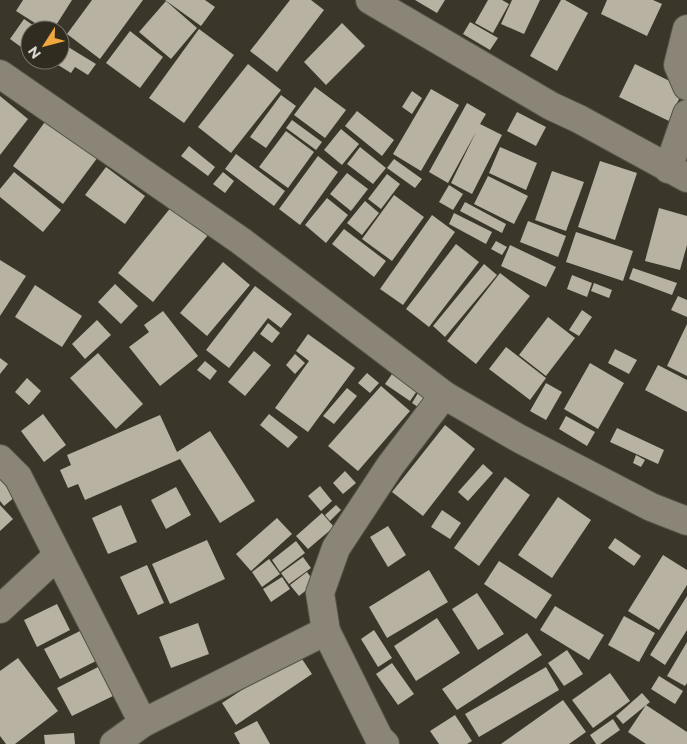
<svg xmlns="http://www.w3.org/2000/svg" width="687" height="744" viewBox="0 0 687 744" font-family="Montserrat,sans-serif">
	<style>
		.building { fill: #b8b2a3 }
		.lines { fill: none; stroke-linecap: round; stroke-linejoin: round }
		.minor-casing { stroke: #555247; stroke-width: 30 }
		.minor { stroke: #8a8576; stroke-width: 28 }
	</style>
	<rect width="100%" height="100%" fill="#3b362a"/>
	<g class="building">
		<path d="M 23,0 L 72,0 L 53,30 L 46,30 L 16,11 Z"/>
		<path d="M 92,0 L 143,0 L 100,59 L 67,34 Z"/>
		<path d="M 165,0 L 205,0 L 215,7 L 201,26 Z"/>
		<path d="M 290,0 L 311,0 L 324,10 L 277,72 L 250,51 Z"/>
		<path d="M 415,0 L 445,0 L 437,13 Z"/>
		<path d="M 488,0 L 502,0 L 509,4 L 493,33 L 475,23 Z"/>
		<path d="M 512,0 L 540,0 L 524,34 L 501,24 Z"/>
		<path d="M 561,0 L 565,0 L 588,13 L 557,71 L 530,56 Z"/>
		<path d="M 607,0 L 653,0 L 662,4 L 647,36 L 601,14 Z"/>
		<path d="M 166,1 L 197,28 L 171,59 L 139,32 Z"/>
		<path d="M 24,19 L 40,30 L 30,30 L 30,49 L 28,52 L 10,39 Z"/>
		<path d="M 470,22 L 498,38 L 490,50 L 463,34 Z"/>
		<path d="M 342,23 L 365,46 L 326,85 L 304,62 Z"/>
		<path d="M 199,29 L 234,55 L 184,123 L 149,98 Z"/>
		<path d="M 130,31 L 163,57 L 140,88 L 106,63 Z"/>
		<path d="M 60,42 L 96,64 L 88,75 L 75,67 L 71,73 L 50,60 L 60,60 Z"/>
		<path d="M 248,64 L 281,90 L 231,153 L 198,127 Z"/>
		<path d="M 635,64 L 684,88 L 669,121 L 619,97 Z"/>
		<path d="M 315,87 L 346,110 L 325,138 L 294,115 Z"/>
		<path d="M 431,89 L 459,105 L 421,171 L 393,154 Z"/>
		<path d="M 412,91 L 422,98 L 412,114 L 402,107 Z"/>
		<path d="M 281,95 L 296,106 L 266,148 L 250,137 Z"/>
		<path d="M 0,96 L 28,119 L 0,155 Z"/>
		<path d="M 467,103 L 486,114 L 480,124 L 502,135 L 472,194 L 451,183 L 476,132 L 448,183 L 429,172 Z"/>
		<path d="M 357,111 L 394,140 L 382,156 L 345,126 Z"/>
		<path d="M 517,112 L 546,127 L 536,146 L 507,131 Z"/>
		<path d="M 47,119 L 98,157 L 63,204 L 13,166 Z"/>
		<path d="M 292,120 L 322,142 L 316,150 L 286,128 Z"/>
		<path d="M 341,129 L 359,144 L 342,165 L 324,150 Z"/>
		<path d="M 286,131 L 314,152 L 288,188 L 259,167 Z"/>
		<path d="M 189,146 L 215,167 L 208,176 L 181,156 Z"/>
		<path d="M 360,147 L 386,168 L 373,184 L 347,164 Z"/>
		<path d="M 500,147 L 537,163 L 526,190 L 489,173 Z"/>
		<path d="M 236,154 L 285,191 L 274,206 L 225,169 Z"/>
		<path d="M 318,156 L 338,172 L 300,225 L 279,209 Z"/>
		<path d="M 394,159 L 422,179 L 415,188 L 387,168 Z"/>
		<path d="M 600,161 L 637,173 L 615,240 L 578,227 Z"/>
		<path d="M 106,167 L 145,196 L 125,224 L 85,195 Z"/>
		<path d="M 552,171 L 584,182 L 566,231 L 535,220 Z"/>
		<path d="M 14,172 L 61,210 L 43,232 L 0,197 L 0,189 Z"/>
		<path d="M 223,172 L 234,181 L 225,193 L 213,184 Z"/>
		<path d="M 347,173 L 368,189 L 351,211 L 330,194 Z"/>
		<path d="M 387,174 L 400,184 L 381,209 L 368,199 Z"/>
		<path d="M 488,176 L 528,196 L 514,224 L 474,204 Z"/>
		<path d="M 449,185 L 463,194 L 453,210 L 439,202 Z"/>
		<path d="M 394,195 L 424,217 L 392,261 L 362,239 Z"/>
		<path d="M 327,198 L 348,215 L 326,243 L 305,225 Z"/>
		<path d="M 365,201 L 379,213 L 362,235 L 347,223 Z"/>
		<path d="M 465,202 L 506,224 L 502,233 L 460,211 Z"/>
		<path d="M 172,206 L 208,235 L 153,302 L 118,273 Z"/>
		<path d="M 659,208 L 687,216 L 687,245 L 680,270 L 645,261 Z"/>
		<path d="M 454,213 L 492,232 L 486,244 L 449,224 Z"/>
		<path d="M 432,215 L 455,232 L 403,305 L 380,289 Z"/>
		<path d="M 528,221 L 566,236 L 558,257 L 520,242 Z"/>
		<path d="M 344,229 L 386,261 L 374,277 L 332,244 Z"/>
		<path d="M 576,232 L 633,251 L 623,281 L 566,262 Z"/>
		<path d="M 496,241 L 507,247 L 502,255 L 491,249 Z"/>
		<path d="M 456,244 L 479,262 L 429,327 L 406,309 Z"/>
		<path d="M 510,245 L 556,267 L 546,287 L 501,266 Z"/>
		<path d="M 0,260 L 26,276 L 0,316 Z"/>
		<path d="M 223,262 L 250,285 L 207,336 L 180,313 Z"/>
		<path d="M 484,264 L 497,275 L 445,337 L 433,326 Z"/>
		<path d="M 633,268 L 677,283 L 672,295 L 629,279 Z"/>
		<path d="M 500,273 L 530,296 L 476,364 L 447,341 Z"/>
		<path d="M 572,275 L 592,283 L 587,297 L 567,289 Z"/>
		<path d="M 594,283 L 612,290 L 609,298 L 591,291 Z"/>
		<path d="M 115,284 L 138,306 L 121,324 L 98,302 Z"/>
		<path d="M 35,285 L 82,316 L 62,347 L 15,317 Z"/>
		<path d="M 255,286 L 292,314 L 281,328 L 268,318 L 229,368 L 206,350 Z"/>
		<path d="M 678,296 L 687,300 L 687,317 L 671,310 Z"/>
		<path d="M 582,310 L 592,317 L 579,336 L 569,330 Z"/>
		<path d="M 163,311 L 198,356 L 160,386 L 129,347 L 149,332 L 144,325 Z"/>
		<path d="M 548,317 L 575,338 L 546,376 L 519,355 Z"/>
		<path d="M 97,320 L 111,335 L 85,359 L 72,344 Z"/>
		<path d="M 268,323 L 280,333 L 272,343 L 260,334 Z"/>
		<path d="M 687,324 L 687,376 L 667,366 Z"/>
		<path d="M 308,334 L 355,368 L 308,432 L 275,408 L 309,361 L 296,351 Z"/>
		<path d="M 506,347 L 546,378 L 530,400 L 489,369 Z"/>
		<path d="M 615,349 L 637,360 L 629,374 L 608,363 Z"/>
		<path d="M 254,351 L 271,365 L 245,396 L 228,382 Z"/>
		<path d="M 98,353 L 143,404 L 116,429 L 70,378 Z"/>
		<path d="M 295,354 L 305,363 L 295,374 L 286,365 Z"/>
		<path d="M 0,358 L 8,364 L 0,374 Z"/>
		<path d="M 205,361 L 217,371 L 210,380 L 197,370 Z"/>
		<path d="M 590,363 L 624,383 L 598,429 L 564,409 Z"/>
		<path d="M 658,365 L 687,380 L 687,412 L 645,390 Z"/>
		<path d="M 367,373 L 379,383 L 370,393 L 358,383 Z"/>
		<path d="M 392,374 L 417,391 L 410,401 L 385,384 Z"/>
		<path d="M 27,378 L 41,391 L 29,405 L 15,392 Z"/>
		<path d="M 546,383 L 562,392 L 546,420 L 530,411 Z"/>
		<path d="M 381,386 L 410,411 L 358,471 L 328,446 Z"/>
		<path d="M 347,388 L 357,396 L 334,424 L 323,416 Z"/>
		<path d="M 418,393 L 431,400 L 424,411 L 412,403 Z"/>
		<path d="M 43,414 L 66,445 L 44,462 L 21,431 Z"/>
		<path d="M 269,414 L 298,437 L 288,448 L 260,425 Z"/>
		<path d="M 160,415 L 177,452 L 210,431 L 255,501 L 220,523 L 180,459 L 85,500 L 78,484 L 68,488 L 60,470 L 71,465 L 67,455 Z"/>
		<path d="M 566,416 L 595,432 L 587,446 L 559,429 Z"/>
		<path d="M 445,425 L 475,449 L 423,516 L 392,492 Z"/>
		<path d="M 617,428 L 664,450 L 658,464 L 610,442 Z"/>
		<path d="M 636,455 L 645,460 L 641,467 L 633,463 Z"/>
		<path d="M 483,464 L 493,473 L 468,501 L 458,492 Z"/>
		<path d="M 345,471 L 356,483 L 343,494 L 333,483 Z"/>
		<path d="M 505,477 L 530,495 L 479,566 L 454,548 Z"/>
		<path d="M 0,479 L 15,497 L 4,506 L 0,501 Z"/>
		<path d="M 320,486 L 332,501 L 321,511 L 308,496 Z"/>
		<path d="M 176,487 L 191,515 L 166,529 L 151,500 Z"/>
		<path d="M 558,497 L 591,520 L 552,578 L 518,555 Z"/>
		<path d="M 0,505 L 13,519 L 0,531 Z"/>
		<path d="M 121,505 L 137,542 L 108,554 L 92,518 Z"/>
		<path d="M 336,505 L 341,510 L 330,521 L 325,515 Z"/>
		<path d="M 442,510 L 461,523 L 450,539 L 431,527 Z"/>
		<path d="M 322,513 L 334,527 L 308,549 L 296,536 Z"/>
		<path d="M 277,518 L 292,534 L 251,571 L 236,554 Z"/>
		<path d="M 388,526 L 406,555 L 388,567 L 370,537 Z"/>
		<path d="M 615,538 L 641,556 L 634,566 L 608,548 Z"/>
		<path d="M 207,540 L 225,579 L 170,604 L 152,564 Z"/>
		<path d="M 296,541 L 305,553 L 280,572 L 272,560 Z"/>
		<path d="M 663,555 L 687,570 L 687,585 L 659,630 L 628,611 Z"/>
		<path d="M 303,557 L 311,568 L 289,584 L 281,573 Z"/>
		<path d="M 269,559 L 280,574 L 262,587 L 252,572 Z"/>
		<path d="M 499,561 L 552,595 L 536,619 L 484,584 Z"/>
		<path d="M 147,565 L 164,603 L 138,615 L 120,577 Z"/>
		<path d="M 429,570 L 448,602 L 387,638 L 369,607 Z"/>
		<path d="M 307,572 L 315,583 L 299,596 L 290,585 Z"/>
		<path d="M 282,577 L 290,589 L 271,602 L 263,589 Z"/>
		<path d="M 477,593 L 504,634 L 478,650 L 452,609 Z"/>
		<path d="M 687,596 L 687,630 L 665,665 L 650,655 Z"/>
		<path d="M 57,604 L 70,630 L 37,647 L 24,620 Z"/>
		<path d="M 555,606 L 604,635 L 589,660 L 540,630 Z"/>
		<path d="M 624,616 L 655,633 L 639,662 L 608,645 Z"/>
		<path d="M 437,618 L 460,653 L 416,681 L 394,646 Z"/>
		<path d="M 198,623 L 209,654 L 171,668 L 159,637 Z"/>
		<path d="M 374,630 L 392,658 L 378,667 L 361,639 Z"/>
		<path d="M 80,631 L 96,661 L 60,679 L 44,649 Z"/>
		<path d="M 527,633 L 542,655 L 457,710 L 442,689 Z"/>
		<path d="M 687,642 L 687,683 L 685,686 L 667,676 Z"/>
		<path d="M 567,650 L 583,674 L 564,686 L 548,663 Z"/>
		<path d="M 298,653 L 312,674 L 236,725 L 222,703 Z"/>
		<path d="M 18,658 L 58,711 L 15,744 L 6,744 L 0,736 L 0,671 Z"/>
		<path d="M 392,663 L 414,694 L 398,705 L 376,674 Z"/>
		<path d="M 98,667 L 113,696 L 72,716 L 57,688 Z"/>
		<path d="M 546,667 L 559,690 L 479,737 L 465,714 Z"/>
		<path d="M 610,673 L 630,701 L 593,728 L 572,700 Z"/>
		<path d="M 659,676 L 683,691 L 675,704 L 651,689 Z"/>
		<path d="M 642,693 L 650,702 L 623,724 L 616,716 Z"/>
		<path d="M 563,700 L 586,732 L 569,744 L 501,744 Z"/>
		<path d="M 646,705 L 687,732 L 687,744 L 646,744 L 628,732 Z"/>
		<path d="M 455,715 L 472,741 L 467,744 L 439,744 L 430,731 Z"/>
		<path d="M 613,719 L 620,730 L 600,744 L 596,744 L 590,735 Z"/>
		<path d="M 257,721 L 270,744 L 240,744 L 234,733 Z"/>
		<path d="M 74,733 L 75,744 L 45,744 L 44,735 Z"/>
	</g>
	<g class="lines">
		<g class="minor-casing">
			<g id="minor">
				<path d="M 370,0 L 551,106 L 579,119 L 687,178"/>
				<path d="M 687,29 L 678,65 L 687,86"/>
				<path d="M 0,74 L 241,241 L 444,395 L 520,439 L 651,507 L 687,521"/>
				<path d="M 668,169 L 687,114"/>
				<path d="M 0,459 L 18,477 L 143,723"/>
				<path d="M 0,609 L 57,556"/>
				<path d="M 114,744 L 143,723 L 326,631"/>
				<path d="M 385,744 L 379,738 L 326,631 L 320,593 L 336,548 L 390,466 L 444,395"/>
			</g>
		</g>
		<use href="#minor" class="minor"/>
	</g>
	<g transform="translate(45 45) rotate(234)"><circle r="24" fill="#312c20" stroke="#747066"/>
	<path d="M0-4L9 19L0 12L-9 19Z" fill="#efa73e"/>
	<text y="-8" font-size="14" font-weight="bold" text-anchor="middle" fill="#d9d6cf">N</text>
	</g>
</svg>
